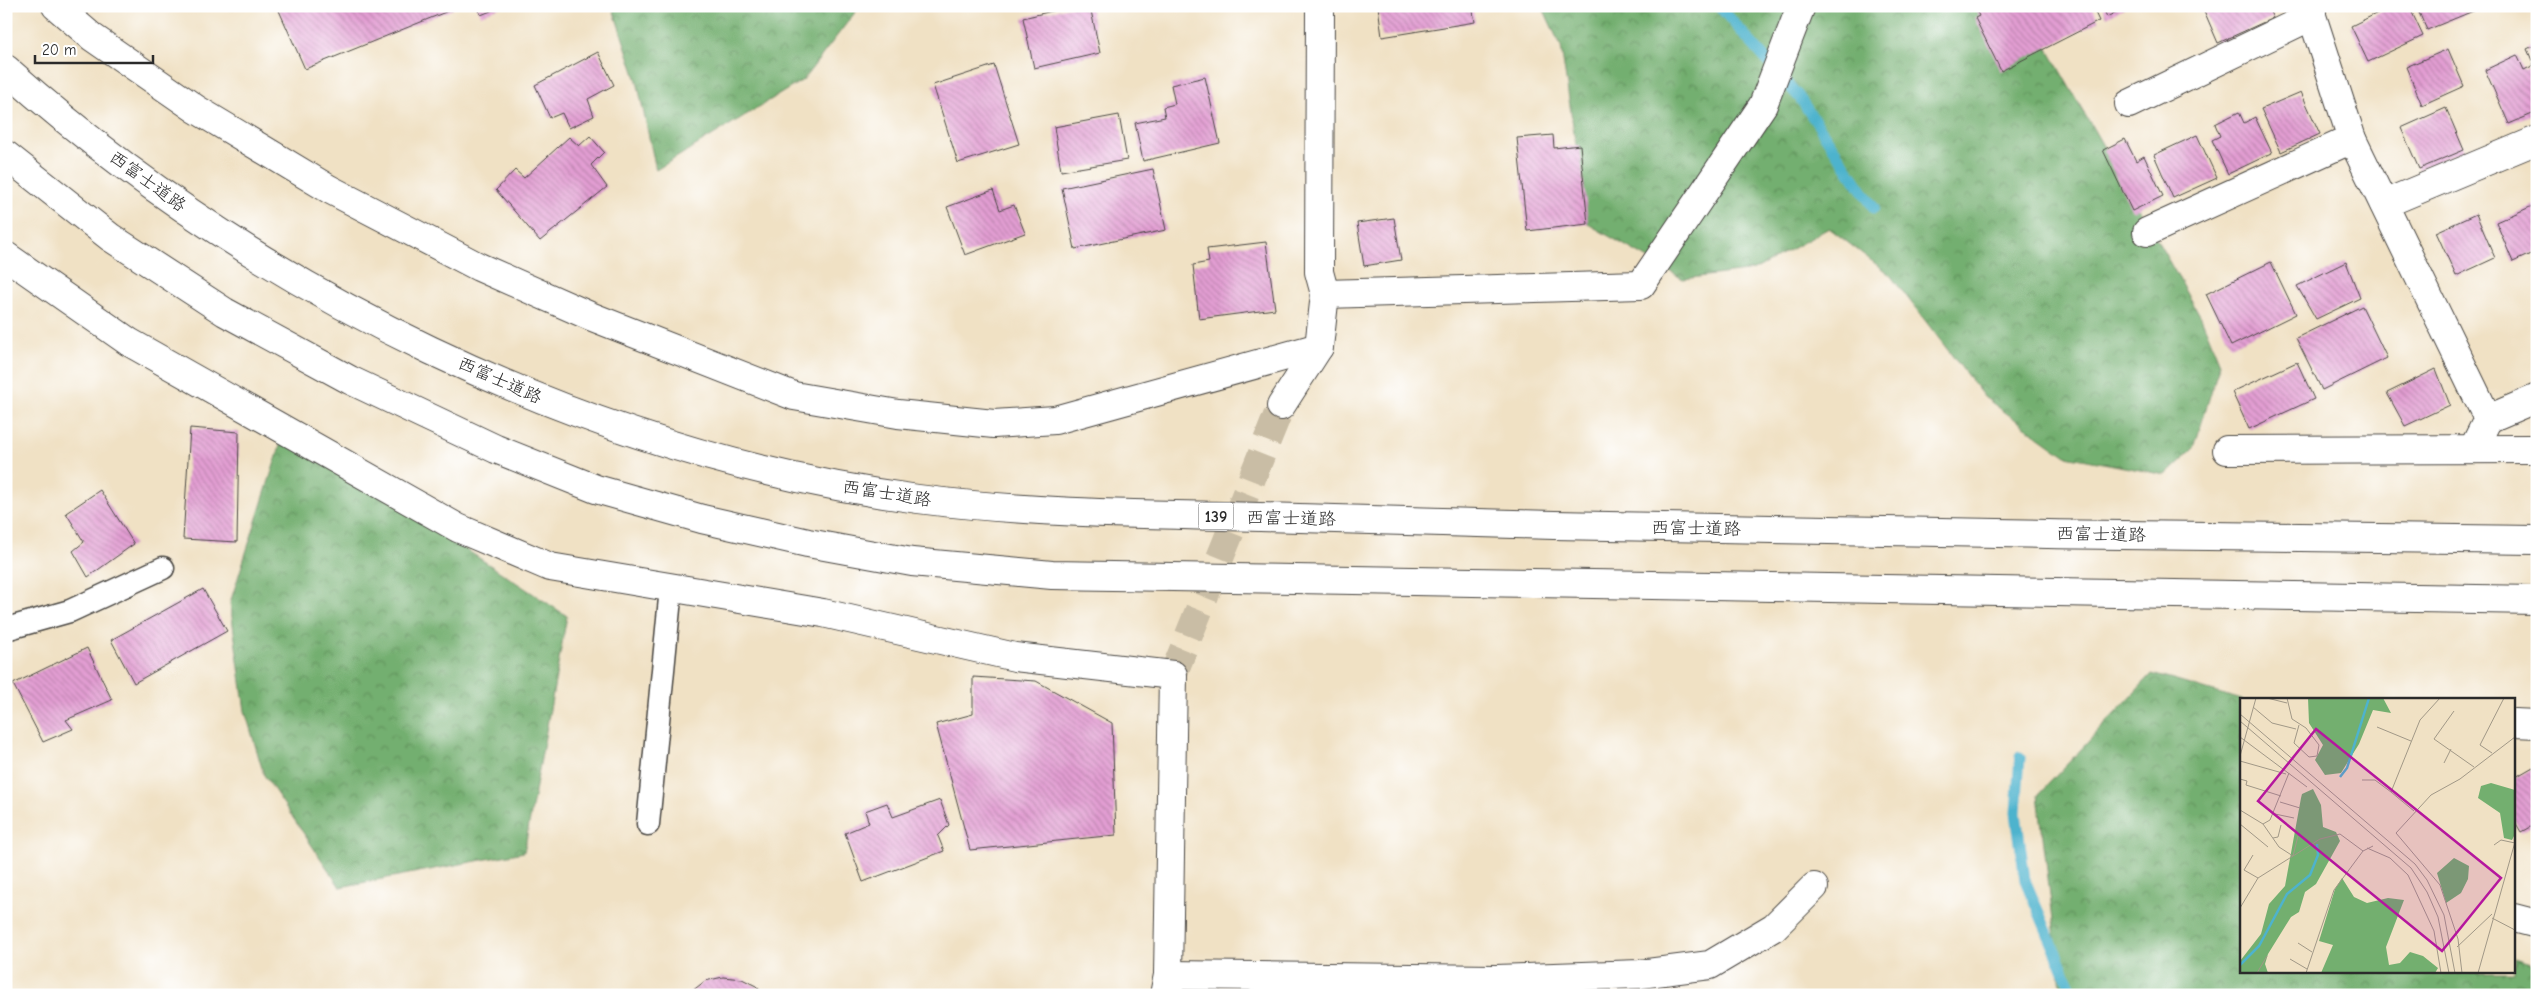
<svg xmlns="http://www.w3.org/2000/svg" width="2543" height="1001" viewBox="0 0 2543 1001" font-family="'Comic Neue','Klee One',sans-serif">
	<style>
		.forest { fill: url(#forest-crowns); stroke: #4f6d4d }
		.lines { fill: none; stroke-linecap: round; stroke-linejoin: round }
		.stream { stroke: #4eb3cd; stroke-width: 11 }
		.building { fill: url(#building-back-hatch) }
		.street-tunnel { stroke: #c9bda5; stroke-width: 28; stroke-dasharray: 28 14; stroke-linecap: butt }
		.lane-casing { stroke: #494642; stroke-width: 25 }
		.street-casing { stroke: #494642; stroke-width: 30 }
		.highway-casing { stroke: #494642; stroke-width: 30 }
		.lane { stroke: #fff; stroke-width: 22 }
		.street { stroke: #fff; stroke-width: 28 }
		.highway { stroke: #fff; stroke-width: 28 }
		.labels { text-anchor: middle; stroke-width: 4.5; stroke-linejoin: round; paint-order: stroke }
		.shield { fill: #fff; stroke: #6b6b6b; stroke-width: 1 }
		.shield-label { font-size: 16px; font-weight: bold; fill: #2b2b2b }
		.street-label { font-size: 18px; fill: #2b2b2b; stroke: #fff }
		.inset-river { fill: none; stroke: #4eb3cd; stroke-width: 2.5 }
		.inset-road { fill: none; stroke: #a19887; stroke-width: 1 }
		.view { fill: #b5179e; fill-opacity: 0.15; stroke: #b5179e; stroke-width: 2.5 }
		.inset-edge { fill: none; stroke: #2b2b2b; stroke-width: 2.5 }
	</style>
	<defs>
		<pattern id="forest-crowns" width="20" height="18" patternUnits="userSpaceOnUse" patternTransform="scale(1.25)"><rect width="20" height="18" fill="#73af6f"/><path d="M2 6a3 3 0 1 1 6 0M12 15a3 3 0 1 1 6 0" fill="none" stroke="#5f8f5b"/></pattern>
		<pattern id="building-back-hatch" width="6" height="6" patternUnits="userSpaceOnUse" patternTransform="scale(1.25)"><rect width="6" height="6" fill="#e39ed3"/><path d="M-1 5l2 2M0 0l6 6M5-1l2 2" fill="none" stroke="#b881ab"/></pattern>
	</defs>
	<rect width="100%" height="100%" fill="#fff"/>
	<filter id="ink" filterUnits="userSpaceOnUse"><feTurbulence type="fractalNoise" baseFrequency=".02" numOctaves="2"/><feDisplacementMap in="SourceGraphic" scale="10" xChannelSelector="R" yChannelSelector="G"/><feConvolveMatrix kernelMatrix="1 2 1 2 8 2 1 2 1" color-interpolation-filters="sRGB"/></filter>
	<filter id="wash" filterUnits="userSpaceOnUse"><feTurbulence type="fractalNoise" baseFrequency=".0096" numOctaves="4" result="noise"/><feDisplacementMap in="SourceGraphic" scale="20" xChannelSelector="R" yChannelSelector="G"/><feGaussianBlur stdDeviation="1.12" result="paint"/><feColorMatrix in="noise" values="0 0 0 0 0 0 0 0 0 0 0 0 0 0 0 0 0 1.4 0 .05"/><feComposite in="paint" operator="in"/></filter>
	<g filter="url(#wash)">
		<rect width="100%" height="100%" fill="#f0e1c4"/>
		<g class="forest">
			<path d="M 612,6 L 860,6 L 803,80 L 656,170 L 637,81 Z"/>
			<path d="M 1542,6 L 2023,6 L 2201,317 L 2220,363 L 2194,448 L 2166,475 L 2066,456 L 1984,397 L 1890,275 L 1829,228 L 1754,270 L 1683,279 L 1588,224 L 1561,47 Z"/>
			<path d="M 285,430 L 567,616 L 524,852 L 340,887 L 264,775 L 245,711 L 230,603 Z"/>
			<path d="M 2152,674 L 2242,700 L 2242,972 L 2514,972 L 2514,958 L 2537,965 L 2537,995 L 2062,995 L 2038,795 Z"/>
		</g>
		<g class="lines">
			<g class="stream">
				<path d="M 1719,6 L 1799,97 L 1874,208"/>
				<path d="M 2020,757 L 2016,813 L 2025,880 L 2074,995"/>
			</g>
		</g>
		<g id="blocks">
			<g class="building">
				<path d="M 277,6 L 452,6 L 453,9 L 305,69 Z"/>
				<path d="M 477,6 L 503,6 L 481,15 Z"/>
				<path d="M 1073,6 L 1090,6 L 1100,53 L 1034,68 L 1023,18 Z"/>
				<path d="M 1378,6 L 1472,6 L 1475,22 L 1382,37 Z"/>
				<path d="M 1983,6 L 2092,6 L 2099,21 L 2001,71 L 1975,18 L 1979,16 L 1976,10 Z"/>
				<path d="M 2102,6 L 2127,6 L 2107,17 Z"/>
				<path d="M 2202,6 L 2267,6 L 2273,18 L 2218,43 Z"/>
				<path d="M 2392,6 L 2409,6 L 2423,36 L 2368,62 L 2351,26 Z"/>
				<path d="M 2416,6 L 2477,6 L 2478,9 L 2427,30 Z"/>
				<path d="M 2537,44 L 2537,112 L 2509,124 L 2485,70 L 2517,55 L 2524,70 L 2534,65 L 2527,49 Z"/>
				<path d="M 2448,49 L 2464,86 L 2422,105 L 2406,67 Z"/>
				<path d="M 598,52 L 614,85 L 588,99 L 594,116 L 569,128 L 562,113 L 550,118 L 535,85 Z"/>
				<path d="M 994,65 L 1019,144 L 958,163 L 933,85 Z"/>
				<path d="M 1205,77 L 1220,143 L 1143,161 L 1135,123 L 1165,117 L 1163,107 L 1175,104 L 1171,85 Z"/>
				<path d="M 2301,92 L 2320,134 L 2281,152 L 2261,109 Z"/>
				<path d="M 2446,108 L 2464,150 L 2419,169 L 2401,128 Z"/>
				<path d="M 2239,112 L 2244,123 L 2255,117 L 2272,153 L 2228,174 L 2212,140 L 2220,136 L 2215,124 Z"/>
				<path d="M 1119,115 L 1127,160 L 1061,171 L 1054,127 Z"/>
				<path d="M 1553,135 L 1554,148 L 1580,145 L 1588,224 L 1527,231 L 1517,138 Z"/>
				<path d="M 2197,135 L 2217,178 L 2173,198 L 2154,155 Z"/>
				<path d="M 590,136 L 604,152 L 591,165 L 607,187 L 540,241 L 496,190 L 515,170 L 524,178 L 569,137 L 579,146 Z"/>
				<path d="M 2125,139 L 2136,161 L 2144,156 L 2163,196 L 2132,211 L 2103,150 Z"/>
				<path d="M 1153,169 L 1166,230 L 1075,249 L 1062,188 Z"/>
				<path d="M 993,190 L 1000,210 L 1014,205 L 1025,233 L 965,255 L 947,207 Z"/>
				<path d="M 2537,204 L 2537,251 L 2513,262 L 2496,222 Z"/>
				<path d="M 2476,214 L 2495,258 L 2456,276 L 2436,232 Z"/>
				<path d="M 1394,218 L 1401,260 L 1364,266 L 1357,223 Z"/>
				<path d="M 1266,242 L 1275,309 L 1199,319 L 1193,265 L 1209,262 L 1207,249 Z"/>
				<path d="M 2271,262 L 2296,314 L 2231,346 L 2206,294 Z"/>
				<path d="M 2346,262 L 2360,298 L 2316,319 L 2297,286 Z"/>
				<path d="M 2362,306 L 2387,358 L 2322,390 L 2296,338 Z"/>
				<path d="M 2297,362 L 2314,399 L 2249,429 L 2232,392 Z"/>
				<path d="M 2436,369 L 2450,405 L 2405,426 L 2387,393 Z"/>
				<path d="M 190,428 L 239,432 L 237,542 L 183,539 Z"/>
				<path d="M 100,490 L 134,544 L 88,577 L 73,551 L 84,542 L 66,513 Z"/>
				<path d="M 203,589 L 227,631 L 134,683 L 111,640 Z"/>
				<path d="M 87,648 L 112,700 L 66,720 L 73,729 L 43,742 L 13,684 Z"/>
				<path d="M 973,677 L 1036,681 L 1112,723 L 1116,835 L 970,850 L 936,724 L 973,714 Z"/>
				<path d="M 2533,767 L 2537,774 L 2537,823 L 2521,832 L 2514,820 L 2514,778 Z"/>
				<path d="M 940,800 L 949,825 L 938,836 L 944,851 L 863,882 L 845,833 L 869,823 L 865,811 L 887,803 L 893,817 Z"/>
				<path d="M 723,977 L 742,979 L 756,986 L 765,995 L 687,995 L 705,981 Z"/>
			</g>
		</g>
	</g>
	<g filter="url(#ink)">
		<use href="#blocks" fill-opacity="0" stroke="#494642" stroke-width="1"/>
		<g class="lines">
			<path class="street-tunnel" d="M 1173,675 L 1281,406"/>
			<g class="lane-casing">
				<g id="lane">
					<path d="M 6,629 L 70,611 L 163,568"/>
					<path d="M 648,824 L 671,588"/>
				</g>
			</g>
			<g class="street-casing">
				<g id="street">
					<path d="M 56,6 L 92,37 L 196,109 L 329,189 L 479,267 L 590,316 L 794,396 L 898,414 L 994,424 L 1055,420 L 1319,347"/>
					<path d="M 2312,6 L 2312,16 L 2352,139 L 2488,419 L 2473,449"/>
					<path d="M 2129,104 L 2312,16"/>
					<path d="M 2384,204 L 2537,140"/>
					<path d="M 2147,232 L 2352,139"/>
					<path d="M 6,256 L 129,342 L 458,528 L 550,567 L 823,613 L 1015,657 L 1173,675 L 1168,975 L 1164,995"/>
					<path d="M 1325,294 L 1641,285 L 1763,105 L 1801,6"/>
					<path d="M 1281,406 L 1319,347 L 1325,294 L 1319,272 L 1320,6"/>
					<path d="M 2488,419 L 2537,398"/>
					<path d="M 2227,450 L 2537,449"/>
					<path d="M 2514,723 L 2537,724"/>
					<path d="M 2514,918 L 2537,924"/>
					<path d="M 1168,975 L 1496,979 L 1501,995"/>
					<path d="M 1496,979 L 1640,974 L 1710,965 L 1774,927 L 1814,887"/>
				</g>
			</g>
			<g class="highway-casing">
				<g id="highway">
					<path d="M 6,69 C 254,290 587,455 918,499 C 1019,512 1121,514 1223,516 C 1333,519 1444,522 1554,525 C 1882,533 2209,536 2537,540"/>
					<path d="M 6,155 L 110,237 L 225,312 L 350,380 L 496,449 L 596,489 L 702,519 L 808,543 L 912,562 L 1052,575 L 2537,600"/>
				</g>
			</g>
			<use href="#lane" class="lane"/>
			<use href="#street" class="street"/>
			<use href="#highway" class="highway"/>
		</g>
	</g>
	<g class="labels">
		<rect class="shield" x="1198.5" y="502.5" width="35" height="27" rx="4"/>
		<g class="shield-label">
			<text x="1216" y="522">139</text>
		</g>
		<g class="street-label">
			<text transform="translate(148 181) rotate(36)" y="6">西富士道路</text>
			<text transform="translate(500 380) rotate(24)" y="6">西富士道路</text>
			<text transform="translate(887 493) rotate(9)" y="6">西富士道路</text>
			<text transform="translate(1291 518) rotate(1)" y="6">西富士道路</text>
			<text transform="translate(1696 528) rotate(1)" y="6">西富士道路</text>
			<text transform="translate(2101 534) rotate(1)" y="6">西富士道路</text>
		</g>
	</g>
	<g transform="translate(2240 698)">
		<rect width="275" height="275" fill="#f0e1c4"/>
		<path d="M 68,0 L 143,0 L 151,15 L 133,12 L 119,46 L 101,75 L 85,77 L 75,62 L 83,47 L 69,25 ZM 251,85 L 275,92 L 275,136 L 272,142 L 264,140 L 260,115 L 238,100 L 241,88 ZM 73,91 L 81,107 L 83,129 L 96,134 L 100,143 L 76,186 L 65,194 L 59,214 L 51,219 L 28,256 L 25,266 L 28,275 L 0,275 L 0,263 L 21,236 L 29,206 L 45,188 L 61,100 L 62,96 ZM 214,160 L 229,168 L 228,181 L 221,195 L 206,205 L 197,175 ZM 102,180 L 114,199 L 127,205 L 148,200 L 164,202 L 146,249 L 149,267 L 160,265 L 170,254 L 183,258 L 198,270 L 195,275 L 81,275 L 93,247 L 79,243 L 95,191 Z" fill="#73af6f"/>
		<path class="inset-river" d="M 100,79 L 107,70 L 129,0M 0,267 L 19,248 L 47,196 L 70,177 L 78,157 L 77,146"/>
		<path class="inset-road" d="M 27,0 L 47,5M 47,0 L 52,21 L 66,30 L 79,47 L 77,58 L 69,59 L 54,45 L 59,27M 13,9 L 32,25 L 56,31M 214,13 L 194,41 L 234,69M 0,16 L 175,166 L 187,182 L 204,217 L 215,275M 0,23 L 171,170 L 187,194 L 198,219 L 209,275M 137,29 L 171,43M 0,39 L 67,89M 252,55 L 240,47 L 264,0M 0,58 L 16,0M 0,63 L 46,76M 204,65 L 211,51M 0,81 L 7,83 L 6,87 L 41,98M 122,82 L 135,82 L 151,94M 40,104 L 60,110M 0,112 L 23,126 L 30,122 L 49,75M 174,113 L 151,94 L 180,22 L 200,0M 35,116 L 54,120M 0,126 L 28,149M 33,140 L 38,139 L 41,127M 254,147 L 261,142 L 275,145M 127,150 L 150,160 L 168,177 L 194,233 L 201,275M 13,157 L 4,172 L 18,180M 53,158 L 80,141 L 100,136 L 123,153M 53,158 L 58,138M 0,210 L 18,180 L 53,158 L 39,149 L 23,126M 252,220 L 275,232M 58,245 L 72,254M 217,249 L 252,216M 50,261 L 67,271M 17,275 L 27,258M 66,275 L 94,192 L 123,153 L 133,148M 222,275 L 218,241 L 200,187 L 156,135 L 191,97 L 220,81 L 275,39M 238,275 L 275,144"/>
		<path class="view" d="M 76,31 L 261,180 L 202,253 L 18,103 Z"/>
		<rect width="275" height="275" class="inset-edge"/>
	</g>
	<rect width="2543" height="1001" fill="none" stroke="#fff" stroke-width="25"/>
	<path d="M35 55v8h118v-8" fill="none" stroke="#2b2b2b" stroke-width="2.5"/>
	<text x="42" y="55" font-size="15" fill="#2b2b2b" stroke="#ffffff" stroke-width="4" paint-order="stroke">20 m</text>
</svg>
